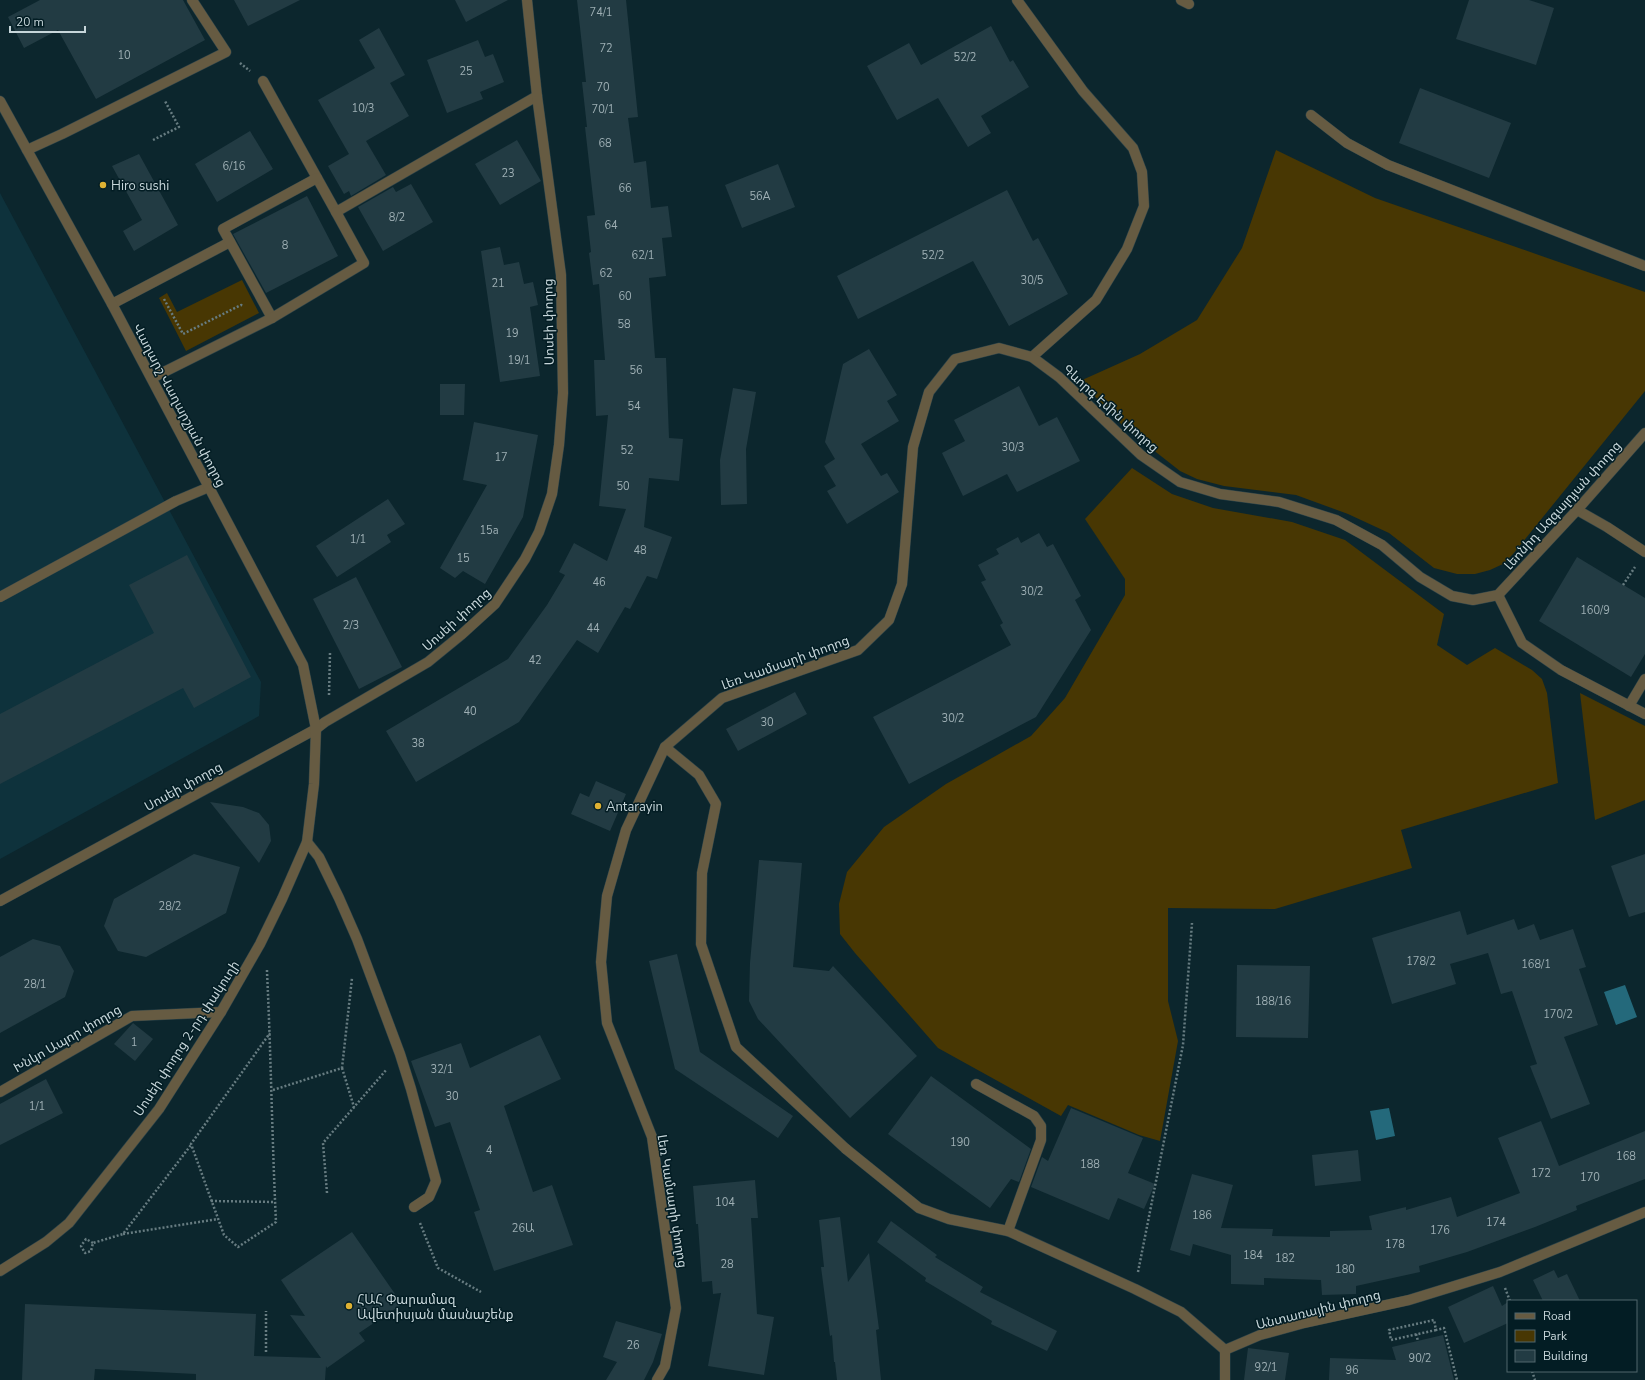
<svg xmlns="http://www.w3.org/2000/svg" width="1645" height="1380" viewBox="0 0 1645 1380" font-family="'Nunito Sans','Noto Sans Armenian',sans-serif">
	<style>
		.built { fill: #0e323c }
		.green { fill: #483703 }
		.water { fill: #24697b }
		.building { fill: #223b43 }
		.lines { fill: none; stroke-linecap: round; stroke-linejoin: round }
		.service-casing { stroke: #2a4249; stroke-width: 11 }
		.minor-casing { stroke: #2a4249; stroke-width: 11 }
		.tertiary-casing { stroke: #2a4249; stroke-width: 11 }
		.path { stroke: #677c81; stroke-width: 2.5; stroke-dasharray: 2 2; stroke-linecap: butt }
		.service { stroke: #665b42; stroke-width: 10 }
		.minor { stroke: #665b42; stroke-width: 10 }
		.tertiary { stroke: #665b42; stroke-width: 10 }
		.poi-dot { fill: #deb133; stroke: #031d24; stroke-width: 1.5 }
		.labels { text-anchor: middle; stroke-width: 3; stroke-linejoin: round; paint-order: stroke }
		.number-label { font-size: 11px; fill: #9eafb4 }
		.poi-label { font-size: 13px; fill: #c7d6da; stroke: #031d24; text-anchor: start }
		.street-label { font-size: 13px; fill: #c7d6da; stroke: #031d24 }
	</style>
	<rect width="100%" height="100%" fill="#0c262d"/>
	<path class="built" d="M 0,193 L 261,682 L 259,716 L 0,859 Z"/>
	<g class="green">
		<path d="M 1276,150 L 1375,198 L 1645,292 L 1645,391 L 1513,554 L 1503,564 L 1490,570 L 1475,574 L 1457,574 L 1434,568 L 1389,533 L 1348,514 L 1296,495 L 1224,486 L 1197,479 L 1180,471 L 1124,427 L 1080,381 L 1140,354 L 1197,320 L 1242,248 Z"/>
		<path d="M 242,280 L 259,313 L 186,351 L 159,298 L 167,293 L 177,312 Z"/>
		<path d="M 1132,468 L 1172,494 L 1213,508 L 1292,522 L 1345,540 L 1444,614 L 1437,645 L 1467,665 L 1495,648 L 1532,670 L 1542,679 L 1547,693 L 1558,783 L 1401,830 L 1412,868 L 1275,909 L 1168,908 L 1168,1001 L 1178,1041 L 1160,1141 L 1139,1135 L 1068,1105 L 1061,1116 L 938,1048 L 855,953 L 840,934 L 839,904 L 847,872 L 884,827 L 946,784 L 1031,736 L 1065,698 L 1125,595 L 1125,579 L 1085,519 Z"/>
		<path d="M 1580,693 L 1645,726 L 1645,800 L 1595,820 Z"/>
	</g>
	<g class="water">
		<path d="M 1625,985 L 1637,1017 L 1616,1025 L 1604,992 Z"/>
		<path d="M 1389,1108 L 1395,1136 L 1376,1140 L 1370,1111 Z"/>
	</g>
	<g class="building">
		<path d="M 40,0 L 183,0 L 205,40 L 96,99 L 58,30 L 24,48 L 8,17 Z"/>
		<path d="M 234,0 L 300,0 L 248,26 Z"/>
		<path d="M 455,0 L 508,0 L 466,22 Z"/>
		<path d="M 577,0 L 626,0 L 638,117 L 628,118 L 634,163 L 646,161 L 651,208 L 668,206 L 672,237 L 662,238 L 666,276 L 649,278 L 655,358 L 666,358 L 669,438 L 683,439 L 679,481 L 649,478 L 644,527 L 672,537 L 657,579 L 647,576 L 630,609 L 625,607 L 598,653 L 577,640 L 519,722 L 416,782 L 386,731 L 508,659 L 547,605 L 565,575 L 559,572 L 574,543 L 607,561 L 626,509 L 599,506 L 608,415 L 596,416 L 594,360 L 605,360 L 599,284 L 593,285 L 589,253 L 591,252 L 587,216 L 595,215 L 585,127 L 587,127 L 582,82 L 586,82 Z"/>
		<path d="M 1469,0 L 1529,0 L 1554,8 L 1536,65 L 1456,39 Z"/>
		<path d="M 991,26 L 1010,62 L 1013,60 L 1029,87 L 981,116 L 991,133 L 968,147 L 938,98 L 897,120 L 867,66 L 909,43 L 921,65 Z"/>
		<path d="M 379,28 L 405,75 L 390,83 L 409,116 L 366,141 L 386,175 L 351,196 L 349,191 L 344,194 L 328,166 L 349,154 L 318,100 L 375,68 L 359,40 Z"/>
		<path d="M 478,40 L 485,57 L 493,54 L 504,82 L 480,92 L 483,99 L 447,113 L 427,60 Z"/>
		<path d="M 1420,88 L 1511,123 L 1489,178 L 1399,143 Z"/>
		<path d="M 250,131 L 273,169 L 217,202 L 195,164 Z"/>
		<path d="M 517,140 L 541,181 L 500,205 L 475,164 Z"/>
		<path d="M 139,154 L 178,225 L 134,251 L 123,231 L 142,220 L 112,166 Z"/>
		<path d="M 778,164 L 795,207 L 742,228 L 725,185 Z"/>
		<path d="M 411,184 L 433,222 L 383,251 L 358,207 L 393,187 L 396,192 Z"/>
		<path d="M 1007,190 L 1033,241 L 1038,238 L 1068,294 L 1009,326 L 973,261 L 858,319 L 837,276 Z"/>
		<path d="M 307,196 L 338,256 L 266,293 L 233,234 Z"/>
		<path d="M 500,247 L 504,265 L 519,262 L 524,284 L 533,282 L 538,305 L 530,307 L 540,376 L 500,382 L 481,251 Z"/>
		<path d="M 869,349 L 897,395 L 887,401 L 899,421 L 861,444 L 881,476 L 887,473 L 899,492 L 847,524 L 827,491 L 836,486 L 824,466 L 835,459 L 825,442 L 843,364 Z"/>
		<path d="M 440,384 L 465,384 L 464,415 L 440,415 Z"/>
		<path d="M 1019,386 L 1039,426 L 1057,417 L 1080,461 L 1017,492 L 1007,474 L 963,496 L 942,453 L 965,441 L 954,420 Z"/>
		<path d="M 733,388 L 756,392 L 746,449 L 747,504 L 721,505 L 720,460 Z"/>
		<path d="M 474,422 L 538,435 L 523,517 L 485,584 L 463,571 L 455,578 L 440,568 L 487,485 L 463,480 Z"/>
		<path d="M 388,499 L 405,524 L 387,535 L 391,542 L 337,577 L 316,546 Z"/>
		<path d="M 1039,533 L 1047,547 L 1053,544 L 1081,596 L 1075,600 L 1091,630 L 1036,717 L 909,784 L 873,717 L 1011,645 L 1000,625 L 1003,623 L 981,582 L 986,580 L 978,565 L 999,554 L 996,549 L 1018,537 L 1021,543 Z"/>
		<path d="M 187,555 L 251,677 L 194,708 L 183,688 L 0,784 L 0,714 L 154,633 L 129,585 Z"/>
		<path d="M 1577,557 L 1645,598 L 1645,654 L 1631,677 L 1539,621 Z"/>
		<path d="M 356,577 L 402,667 L 359,689 L 313,599 Z"/>
		<path d="M 795,692 L 807,714 L 738,751 L 726,729 Z"/>
		<path d="M 596,781 L 626,794 L 610,831 L 571,814 L 580,793 L 589,797 Z"/>
		<path d="M 210,802 L 243,807 L 259,813 L 269,825 L 271,841 L 259,863 Z"/>
		<path d="M 194,854 L 240,867 L 226,913 L 146,957 L 118,951 L 104,926 L 114,899 Z"/>
		<path d="M 1645,854 L 1645,912 L 1629,917 L 1611,866 Z"/>
		<path d="M 759,860 L 802,863 L 793,967 L 829,971 L 833,966 L 917,1056 L 850,1118 L 758,1019 L 749,1001 L 750,963 Z"/>
		<path d="M 1460,911 L 1467,935 L 1514,919 L 1518,930 L 1534,924 L 1540,940 L 1573,929 L 1586,967 L 1579,969 L 1598,1025 L 1564,1037 L 1590,1104 L 1551,1119 L 1530,1066 L 1537,1064 L 1512,991 L 1501,994 L 1488,953 L 1450,964 L 1456,984 L 1392,1004 L 1372,938 Z"/>
		<path d="M 33,939 L 60,946 L 74,971 L 65,997 L 0,1033 L 0,957 Z"/>
		<path d="M 677,954 L 700,1052 L 793,1116 L 778,1138 L 675,1069 L 649,961 Z"/>
		<path d="M 1237,965 L 1310,966 L 1308,1038 L 1236,1037 Z"/>
		<path d="M 133,1023 L 153,1039 L 135,1061 L 114,1044 Z"/>
		<path d="M 540,1035 L 561,1079 L 504,1106 L 533,1192 L 552,1185 L 573,1245 L 494,1271 L 474,1212 L 480,1210 L 450,1122 L 435,1127 L 411,1061 L 461,1043 L 470,1068 Z"/>
		<path d="M 931,1076 L 1031,1149 L 1019,1182 L 1011,1179 L 990,1208 L 888,1134 Z"/>
		<path d="M 46,1079 L 63,1113 L 0,1145 L 0,1104 Z"/>
		<path d="M 1071,1108 L 1143,1138 L 1128,1173 L 1155,1184 L 1144,1209 L 1118,1198 L 1109,1220 L 1031,1187 L 1042,1157 L 1048,1161 Z"/>
		<path d="M 1541,1121 L 1559,1166 L 1645,1131 L 1645,1179 L 1576,1206 L 1577,1210 L 1535,1227 L 1467,1252 L 1419,1266 L 1420,1272 L 1356,1286 L 1356,1294 L 1322,1295 L 1321,1280 L 1264,1278 L 1264,1285 L 1231,1284 L 1231,1255 L 1193,1244 L 1190,1256 L 1170,1250 L 1192,1174 L 1233,1185 L 1221,1228 L 1273,1229 L 1272,1236 L 1330,1237 L 1330,1231 L 1372,1230 L 1369,1216 L 1406,1207 L 1406,1210 L 1451,1197 L 1457,1217 L 1520,1193 L 1498,1138 Z"/>
		<path d="M 1358,1150 L 1361,1181 L 1315,1186 L 1312,1155 Z"/>
		<path d="M 755,1180 L 758,1218 L 751,1218 L 757,1314 L 774,1317 L 764,1375 L 708,1366 L 721,1293 L 713,1294 L 712,1281 L 702,1282 L 698,1224 L 696,1224 L 693,1186 Z"/>
		<path d="M 840,1217 L 848,1282 L 869,1253 L 879,1329 L 876,1330 L 881,1380 L 837,1380 L 835,1362 L 834,1362 L 832,1335 L 830,1336 L 821,1267 L 824,1267 L 819,1220 Z"/>
		<path d="M 891,1221 L 937,1255 L 935,1257 L 983,1287 L 980,1292 L 1057,1331 L 1047,1351 L 991,1324 L 992,1321 L 925,1281 L 926,1278 L 877,1242 Z"/>
		<path d="M 352,1232 L 402,1304 L 359,1333 L 365,1341 L 327,1368 L 326,1366 L 325,1380 L 196,1380 L 196,1374 L 95,1369 L 94,1380 L 22,1380 L 25,1304 L 256,1314 L 254,1356 L 321,1358 L 290,1315 L 305,1316 L 281,1280 Z"/>
		<path d="M 1554,1270 L 1558,1278 L 1567,1274 L 1580,1301 L 1543,1301 L 1533,1280 Z"/>
		<path d="M 1493,1286 L 1502,1306 L 1508,1302 L 1508,1323 L 1464,1343 L 1448,1307 Z"/>
		<path d="M 616,1321 L 662,1334 L 653,1362 L 644,1380 L 606,1380 L 617,1362 L 603,1357 Z"/>
		<path d="M 1443,1335 L 1454,1380 L 1329,1380 L 1330,1358 L 1396,1360 L 1392,1347 Z"/>
		<path d="M 1248,1348 L 1289,1353 L 1285,1380 L 1244,1380 Z"/>
	</g>
	<g class="lines">
		<g class="service-casing">
			<g id="service">
				<path d="M 1017,0 L 1083,91 L 1133,148 L 1142,172 L 1144,206 L 1127,249 L 1096,300 L 1032,357"/>
				<path d="M 1181,0 L 1189,4"/>
				<path d="M 263,81 L 336,212 L 537,96"/>
				<path d="M 1311,115 L 1347,143 L 1388,165 L 1645,266"/>
				<path d="M 27,150 L 62,134 L 226,52 L 192,0"/>
				<path d="M 112,304 L 230,242"/>
				<path d="M 272,318 L 223,229 L 317,178"/>
				<path d="M 152,378 L 272,318 L 364,263 L 336,212"/>
				<path d="M 1577,510 L 1607,527 L 1645,552"/>
				<path d="M 0,597 L 176,501 L 209,487"/>
				<path d="M 1629,706 L 1645,679"/>
				<path d="M 665,747 L 699,775 L 716,804 L 702,873 L 701,944 L 736,1047 L 846,1149"/>
				<path d="M 976,1084 L 1034,1116 L 1041,1126 L 1041,1140 L 1008,1231"/>
			</g>
		</g>
		<g class="minor-casing">
			<g id="minor">
				<path d="M 1498,595 L 1522,643 L 1561,670 L 1645,714"/>
				<path d="M 307,842 L 319,857 L 339,898 L 357,939 L 400,1054 L 411,1089 L 436,1181 L 429,1197 L 414,1207"/>
				<path d="M 0,901 L 316,729 L 325,722 L 428,662 L 461,635 L 495,604 L 525,559 L 539,532 L 552,494 L 559,445 L 563,393 L 561,275 L 537,96 L 527,0"/>
				<path d="M 0,1092 L 132,1016 L 221,1012"/>
				<path d="M 846,1149 L 919,1208 L 949,1219 L 1008,1231 L 1135,1289 L 1181,1312 L 1225,1350 L 1260,1335 L 1304,1323 L 1409,1300 L 1500,1272 L 1645,1212"/>
				<path d="M 1225,1350 L 1225,1380"/>
			</g>
		</g>
		<g class="tertiary-casing">
			<g id="tertiary">
				<path d="M 0,101 L 112,304 L 303,665 L 316,729 L 314,784 L 307,842 L 282,899 L 260,944 L 221,1012 L 159,1109 L 69,1223 L 46,1242 L 0,1271"/>
				<path d="M 657,1380 L 665,1366 L 676,1308 L 652,1137 L 607,1023 L 601,962 L 607,896 L 626,830 L 665,747 L 722,698 L 858,650 L 889,620 L 902,584 L 913,447 L 929,392 L 955,359 L 999,348 L 1032,357 L 1059,377 L 1141,455 L 1180,482 L 1220,494 L 1279,502 L 1336,520 L 1382,545 L 1420,577 L 1452,596 L 1473,600 L 1498,595 L 1577,510 L 1645,433"/>
			</g>
		</g>
		<g class="path">
			<path d="M 240,63 L 250,71"/>
			<path d="M 153,140 L 179,127 L 165,101"/>
			<path d="M 164,299 L 183,334 L 241,305 L 244,306"/>
			<path d="M 1623,585 L 1635,567"/>
			<path d="M 329,695 L 330,653"/>
			<path d="M 267,970 L 267,972 C 271,1055 272,1139 276,1222 L 238,1247 L 224,1235 L 191,1144 L 270,1033"/>
			<path d="M 342,1068 L 354,1107"/>
			<path d="M 273,1090 L 342,1068 L 352,978"/>
			<path d="M 327,1193 L 323,1143 L 387,1069"/>
			<path d="M 211,1201 L 275,1202"/>
			<path d="M 420,1223 L 438,1268 L 481,1292"/>
			<path d="M 123,1234 L 218,1219"/>
			<path d="M 93,1243 L 86,1239 L 81,1246 L 85,1253 L 91,1251 L 93,1243 L 123,1234 L 191,1145"/>
			<path d="M 1138,1272 L 1183,1045 L 1192,923"/>
			<path d="M 1505,1288 L 1510,1301"/>
			<path d="M 1436,1330 L 1391,1340 L 1389,1330 L 1434,1320 L 1436,1330 L 1444,1328 L 1457,1380"/>
			<path d="M 1416,1334 L 1418,1341"/>
			<path d="M 266,1352 L 266,1311"/>
			<path d="M 1532,1371 L 1535,1380"/>
		</g>
		<use href="#service" class="service"/>
		<use href="#minor" class="minor"/>
		<use href="#tertiary" class="tertiary"/>
	</g>
	<g class="poi-dot">
		<circle cx="103" cy="185" r="4"/>
		<circle cx="598" cy="806" r="4"/>
		<circle cx="349" cy="1306" r="4"/>
	</g>
	<g class="labels">
		<g class="number-label">
			<text x="601" y="16">74/1</text>
			<text x="606" y="52">72</text>
			<text x="124" y="59">10</text>
			<text x="965" y="61">52/2</text>
			<text x="466" y="75">25</text>
			<text x="603" y="91">70</text>
			<text x="363" y="112">10/3</text>
			<text x="603" y="113">70/1</text>
			<text x="605" y="147">68</text>
			<text x="234" y="170">6/16</text>
			<text x="508" y="177">23</text>
			<text x="625" y="192">66</text>
			<text x="760" y="200">56A</text>
			<text x="397" y="221">8/2</text>
			<text x="611" y="229">64</text>
			<text x="285" y="249">8</text>
			<text x="643" y="259">62/1</text>
			<text x="933" y="259">52/2</text>
			<text x="606" y="277">62</text>
			<text x="1032" y="284">30/5</text>
			<text x="498" y="287">21</text>
			<text x="625" y="300">60</text>
			<text x="624" y="328">58</text>
			<text x="512" y="337">19</text>
			<text x="519" y="364">19/1</text>
			<text x="636" y="374">56</text>
			<text x="634" y="410">54</text>
			<text x="1013" y="451">30/3</text>
			<text x="627" y="454">52</text>
			<text x="501" y="461">17</text>
			<text x="623" y="490">50</text>
			<text x="489" y="534">15a</text>
			<text x="358" y="543">1/1</text>
			<text x="640" y="554">48</text>
			<text x="463" y="562">15</text>
			<text x="599" y="586">46</text>
			<text x="1032" y="595">30/2</text>
			<text x="1595" y="614">160/9</text>
			<text x="351" y="629">2/3</text>
			<text x="593" y="632">44</text>
			<text x="535" y="664">42</text>
			<text x="470" y="715">40</text>
			<text x="953" y="722">30/2</text>
			<text x="767" y="726">30</text>
			<text x="418" y="747">38</text>
			<text x="170" y="910">28/2</text>
			<text x="1421" y="965">178/2</text>
			<text x="1536" y="968">168/1</text>
			<text x="35" y="988">28/1</text>
			<text x="1273" y="1005">188/16</text>
			<text x="1558" y="1018">170/2</text>
			<text x="134" y="1046">1</text>
			<text x="442" y="1073">32/1</text>
			<text x="452" y="1100">30</text>
			<text x="37" y="1110">1/1</text>
			<text x="960" y="1146">190</text>
			<text x="489" y="1154">4</text>
			<text x="1626" y="1160">168</text>
			<text x="1090" y="1168">188</text>
			<text x="1541" y="1177">172</text>
			<text x="1590" y="1181">170</text>
			<text x="725" y="1206">104</text>
			<text x="1202" y="1219">186</text>
			<text x="1496" y="1226">174</text>
			<text x="523" y="1232">26Ա</text>
			<text x="1440" y="1234">176</text>
			<text x="1395" y="1248">178</text>
			<text x="1253" y="1259">184</text>
			<text x="1285" y="1262">182</text>
			<text x="727" y="1268">28</text>
			<text x="1345" y="1273">180</text>
			<text x="633" y="1349">26</text>
			<text x="1420" y="1362">90/2</text>
			<text x="1266" y="1371">92/1</text>
			<text x="1352" y="1374">96</text>
		</g>
		<g class="poi-label">
			<text x="111" y="190">Hiro sushi</text>
			<text x="606" y="811">Antarayin</text>
			<text x="357" y="1304">ՀԱՀ Փարամազ<tspan x="357" dy="15">Ավետիսյան մասնաշենք</tspan></text>
		</g>
		<g class="street-label">
			<text transform="translate(548 322) rotate(-91)" y="5">Սոսեի փողոց</text>
			<text transform="translate(180 405) rotate(62)" y="5">Վաղարշ Վաղարշյան փողոց</text>
			<text transform="translate(1111 408) rotate(42)" y="5">Գևորգ Էմին փողոց</text>
			<text transform="translate(1562 505) rotate(-48)" y="5">Լեոնիդ Ազգալդյան փողոց</text>
			<text transform="translate(456 619) rotate(-42)" y="5">Սոսեի փողոց</text>
			<text transform="translate(785 662) rotate(-20)" y="5">Լեռ Կամսարի փողոց</text>
			<text transform="translate(183 786) rotate(-29)" y="5">Սոսեի փողոց</text>
			<text transform="translate(67 1038) rotate(-30)" y="5">Խնկո Ապոր փողոց</text>
			<text transform="translate(186 1038) rotate(-57)" y="5">Սոսեի փողոց 2-րդ փակուղի</text>
			<text transform="translate(673 1201) rotate(81)" y="5">Լեռ Կամսարի փողոց</text>
			<text transform="translate(1318 1309) rotate(-14)" y="5">Անտառային փողոց</text>
		</g>
	</g>
	<rect x="1507" y="1300" width="130" height="72" fill="#031d24" stroke="#51676d"/>
	<rect x="1515" y="1313" width="20" height="6" fill="#665b42" stroke="#51676d"/>
	<text x="1543" y="1320" font-size="12" fill="#c7d6da">Road</text>
	<rect x="1515" y="1330" width="20" height="12" fill="#483703" stroke="#51676d"/>
	<text x="1543" y="1340" font-size="12" fill="#c7d6da">Park</text>
	<rect x="1515" y="1350" width="20" height="12" fill="#223b43" stroke="#51676d"/>
	<text x="1543" y="1360" font-size="12" fill="#c7d6da">Building</text>
	<path d="M10 26v6h75v-6" fill="none" stroke="#c7d6da" stroke-width="2"/>
	<text x="16" y="26" font-size="12" fill="#c7d6da" stroke="#031d24" stroke-width="3" paint-order="stroke">20 m</text>
</svg>
